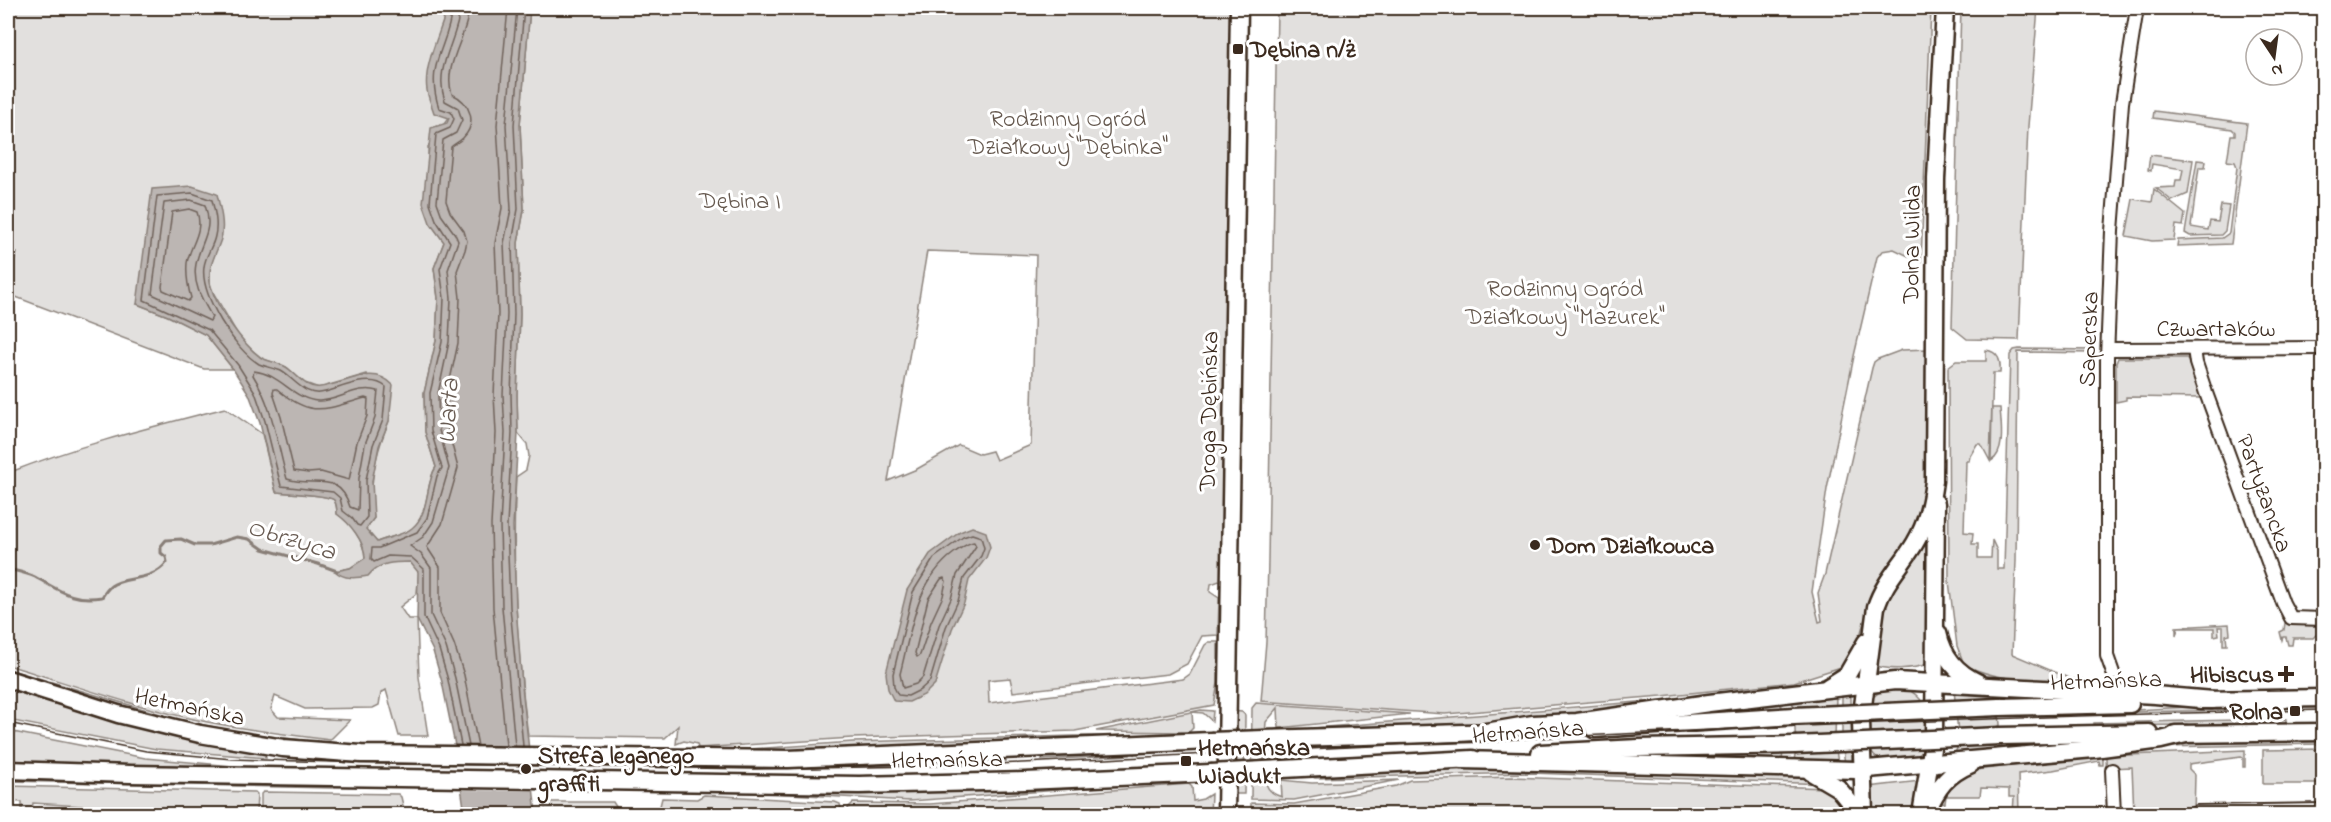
<svg xmlns="http://www.w3.org/2000/svg" width="2331" height="822" viewBox="0 0 2331 822" font-family="'Indie Flower',sans-serif">
	<style>
		.green { fill: #e2e0de; stroke: #8e857e; stroke-width: 1.5; fill-rule: evenodd }
		.water { fill: #bcb6b3; stroke: #887e77; stroke-width: 1.5 }
		.pier { fill: #fff }
		.lines { fill: none; stroke-linecap: round; stroke-linejoin: round }
		.shore { stroke: #6f625a; stroke-width: 1.5 }
		.stream { stroke: #887e77; stroke-width: 3 }
		.street-casing { stroke: #3b2a1e; stroke-width: 16 }
		.secondary-casing { stroke: #3b2a1e; stroke-width: 21 }
		.street { stroke: #fff; stroke-width: 12 }
		.secondary { stroke: #fff; stroke-width: 16 }
		.tram { stroke: #3b2a1e; stroke-width: 1.5 }
		.secondary-bridge-casing { stroke: #3b2a1e; stroke-width: 21; stroke-linecap: butt }
		.secondary-bridge { stroke: #fff; stroke-width: 16 }
		.poi-dot { fill: #3b2a1e; stroke: #fff; stroke-width: 2 }
		.labels { text-anchor: middle; stroke-width: 6; stroke-linejoin: round; paint-order: stroke }
		.poi-label { font-size: 24px; font-weight: bold; fill: #3b2a1e; stroke: #fff; text-anchor: start }
		.park-label { font-size: 24px; fill: #65584e; stroke: #fff }
		.street-label { font-size: 24px; fill: #3b2a1e; stroke: #fff }
		.water-label { font-size: 26px; font-style: italic; fill: #685b52; stroke: #fff }
	</style>
	<rect width="100%" height="100%" fill="#fff"/>
	<filter id="ink" filterUnits="userSpaceOnUse"><feTurbulence type="fractalNoise" baseFrequency=".0167" numOctaves="2"/><feDisplacementMap in="SourceGraphic" scale="12" xChannelSelector="R" yChannelSelector="G"/><feConvolveMatrix kernelMatrix="1 2 1 2 8 2 1 2 1" color-interpolation-filters="sRGB"/></filter>
	<g filter="url(#ink)">
		<g class="green">
			<path d="M 8,8 L 447,8 L 442,26 L 431,57 L 449,117 L 428,147 L 430,223 L 444,242 L 434,268 L 438,298 L 436,341 L 424,393 L 425,432 L 436,467 C 425,483 430,515 412,529 C 406,534 386,538 377,542 L 365,529 L 374,518 C 367,485 376,452 389,421 L 367,374 L 319,388 L 305,383 L 286,367 L 263,359 L 242,342 L 214,294 L 210,284 L 210,267 L 221,237 L 137,304 L 168,316 L 206,335 L 233,369 L 204,369 L 8,294 L 8,280 L 17,253 L 8,249 Z"/>
			<path d="M 530,8 L 1232,8 L 1224,472 L 1225,579 L 1211,584 L 1210,592 L 1219,598 L 1218,635 L 1202,636 L 1187,664 L 1168,674 L 1013,692 L 1010,678 L 988,680 L 989,703 L 1183,679 L 1190,674 L 1205,645 L 1209,642 L 1218,642 L 1218,683 L 1214,705 L 1075,731 L 852,738 L 698,748 L 697,744 L 684,741 L 676,744 L 678,726 L 665,738 L 528,736 C 517,650 511,564 516,477 L 526,470 L 529,456 L 527,444 L 518,433 L 517,395 L 520,314 L 518,243 L 524,210 L 520,125 ZM 927,251 L 1036,255 L 1031,445 L 996,460 L 992,451 L 980,454 L 959,445 L 917,469 L 888,481 Z"/>
			<path d="M 1277,8 L 1931,8 L 1921,262 L 1894,249 L 1882,251 L 1877,257 L 1854,356 L 1827,489 L 1812,592 L 1819,622 L 1822,621 L 1818,593 L 1825,574 L 1872,368 L 1874,362 L 1878,359 L 1902,350 L 1928,349 L 1928,481 L 1924,512 L 1868,608 L 1855,653 L 1841,667 L 1794,682 L 1662,696 L 1445,714 L 1261,701 L 1266,642 L 1268,561 Z"/>
			<path d="M 1961,8 L 2038,8 L 2028,126 L 2019,340 L 1967,339 L 1952,327 Z"/>
			<path d="M 2154,111 L 2247,123 L 2231,244 L 2177,246 L 2178,240 L 2222,238 L 2229,233 L 2237,167 L 2235,162 L 2227,161 L 2231,135 L 2235,135 L 2235,132 L 2232,129 L 2153,118 Z"/>
			<path d="M 2150,155 L 2193,160 L 2188,194 L 2172,201 L 2156,188 L 2175,187 L 2176,180 L 2181,180 L 2183,169 L 2152,164 L 2151,171 L 2148,170 Z"/>
			<path d="M 2197,160 L 2206,161 L 2205,167 L 2199,167 L 2191,227 L 2208,230 L 2210,221 L 2218,222 L 2221,205 L 2229,206 L 2225,231 L 2221,235 L 2190,236 L 2185,233 Z"/>
			<path d="M 2154,189 L 2185,214 L 2183,226 L 2176,225 L 2174,240 L 2152,241 L 2126,236 L 2133,199 L 2152,202 Z"/>
			<path d="M 2019,349 L 2094,350 L 2094,353 L 2018,352 L 2016,561 L 2012,654 L 2071,679 L 2082,679 L 2083,684 C 2054,686 1987,679 1964,664 L 1957,646 L 1949,581 L 1948,367 L 1956,361 L 1986,361 L 1986,350 C 1999,352 2001,361 2000,373 L 1993,373 L 1990,461 L 1981,444 L 1977,444 L 1970,456 L 1969,461 L 1966,461 L 1964,532 L 1973,533 L 1972,544 L 1978,544 L 1978,558 L 1991,558 L 1992,540 L 1997,551 L 1997,569 L 2004,569 L 2010,355 L 2014,350 Z"/>
			<path d="M 2118,358 L 2187,358 L 2201,398 L 2126,397 L 2126,400 L 2116,402 L 2116,363 Z"/>
			<path d="M 225,408 L 262,434 L 276,492 C 286,493 330,495 334,500 C 336,503 337,510 337,514 C 350,523 365,542 365,558 L 350,568 L 336,571 L 373,570 L 389,562 L 410,562 L 419,572 L 417,593 L 400,607 L 408,619 L 417,619 L 419,677 L 428,736 L 399,736 L 386,690 L 381,693 L 379,705 L 373,708 L 305,709 L 275,696 L 271,709 L 278,717 L 350,720 L 330,740 C 289,735 248,730 207,722 C 139,708 73,685 8,665 L 8,473 C 78,445 152,427 225,408 Z"/>
			<path d="M 1992,408 L 2000,408 C 2001,423 2006,453 1991,461 Z"/>
			<path d="M 1928,535 L 1928,664 C 1913,669 1888,671 1874,665 L 1883,603 Z"/>
			<path d="M 2323,622 L 2323,635 L 2319,632 L 2313,638 L 2293,638 L 2292,645 L 2288,645 L 2286,637 L 2283,637 L 2282,640 L 2280,632 L 2284,630 L 2285,623 Z"/>
			<path d="M 2229,624 L 2230,634 L 2226,635 L 2227,645 L 2223,645 L 2223,627 L 2218,627 L 2219,635 L 2214,636 L 2214,628 L 2178,628 L 2176,636 L 2176,627 Z"/>
			<path d="M 8,669 L 184,721 L 245,733 L 334,744 L 334,747 L 183,725 L 8,674 Z"/>
			<path d="M 1832,675 L 1834,678 L 1809,686 L 1488,724 L 1314,731 L 1314,728 L 1662,700 L 1810,683 Z"/>
			<path d="M 8,686 L 265,752 L 266,758 L 156,749 L 8,720 Z"/>
			<path d="M 1904,688 C 1925,696 1928,711 1927,732 C 1926,743 1926,750 1916,758 C 1907,759 1892,763 1883,761 C 1859,754 1869,717 1871,699 L 1883,689 Z"/>
			<path d="M 1954,689 L 2000,692 L 1998,699 L 2002,750 L 1953,757 L 1959,744 Z"/>
			<path d="M 1836,693 L 1835,742 L 1838,764 L 1793,762 L 1796,753 L 1794,706 L 1791,701 Z"/>
			<path d="M 1842,693 L 1850,694 L 1851,698 L 1852,760 L 1845,764 L 1842,742 Z"/>
			<path d="M 1778,702 L 1782,706 L 1781,711 L 1584,723 Z"/>
			<path d="M 1256,703 L 1410,714 L 1279,728 L 1278,708 L 1266,722 L 1264,746 L 1362,743 L 1363,745 L 1265,749 L 1264,760 L 1364,757 L 1264,763 C 1264,780 1264,792 1282,797 L 1281,780 L 1312,783 L 1399,780 L 1294,800 L 1251,799 L 1252,708 Z"/>
			<path d="M 2234,704 L 2285,704 L 2286,709 L 2087,713 Z"/>
			<path d="M 1201,710 L 1213,711 L 1212,721 L 1203,713 L 1192,712 L 1193,728 L 1189,732 L 1096,731 Z"/>
			<path d="M 1232,711 L 1242,712 L 1245,715 L 1244,794 L 1231,794 Z"/>
			<path d="M 2286,719 L 2286,724 L 2094,726 L 2094,723 Z"/>
			<path d="M 8,731 L 145,758 L 266,769 L 8,765 Z"/>
			<path d="M 1075,736 L 1181,736 L 817,752 L 721,751 L 853,742 Z"/>
			<path d="M 2324,741 L 2323,744 L 2159,747 L 2168,744 Z"/>
			<path d="M 2323,749 L 2323,784 L 2263,784 L 2263,750 Z"/>
			<path d="M 1135,750 L 1134,755 L 1134,752 L 1130,752 L 1130,755 L 1042,760 L 1043,756 Z"/>
			<path d="M 2245,750 L 2245,767 L 2243,767 L 2243,758 L 2241,757 L 2189,764 L 2189,769 L 2195,775 L 2194,814 L 2134,814 L 2132,767 L 2109,768 L 2107,792 L 2106,756 Z"/>
			<path d="M 1783,751 L 1782,761 L 1584,756 Z"/>
			<path d="M 2103,756 L 2103,765 L 2100,765 L 2099,761 L 2053,770 L 2018,774 L 2019,814 L 2013,814 L 2014,797 L 2009,797 L 2009,789 L 1981,788 L 1980,796 L 1946,796 L 1945,803 L 1939,804 L 1940,797 L 1950,785 L 1974,770 Z"/>
			<path d="M 1004,757 L 1006,761 L 848,767 L 685,766 Z"/>
			<path d="M 1491,766 L 1805,775 L 1826,784 L 1531,773 L 1315,778 L 1308,775 Z"/>
			<path d="M 8,775 L 333,783 L 333,788 L 8,781 Z"/>
			<path d="M 1511,777 L 1826,788 L 1849,814 L 1251,814 L 1251,803 L 1294,804 L 1396,786 L 1410,780 Z"/>
			<path d="M 1179,781 L 910,801 L 720,790 Z"/>
			<path d="M 1920,781 L 1915,814 L 1870,814 L 1868,787 Z"/>
			<path d="M 1189,784 L 1192,787 L 1193,801 L 1203,799 L 1211,794 L 1210,814 L 849,814 L 848,808 L 853,803 L 930,804 Z"/>
			<path d="M 8,786 L 255,792 L 257,794 L 256,814 L 251,814 L 250,812 L 107,807 L 107,814 L 99,814 L 82,806 L 33,803 L 32,811 L 22,811 L 22,802 L 8,801 Z"/>
			<path d="M 263,792 L 398,794 L 401,797 L 405,814 L 289,814 L 264,812 L 263,814 L 261,814 L 261,794 Z"/>
			<path d="M 704,795 L 835,802 L 840,804 L 842,814 L 668,814 L 660,806 L 662,798 L 697,799 Z"/>
			<path d="M 544,802 L 613,802 L 618,810 L 635,814 L 546,814 Z"/>
		</g>
		<g class="water">
			<path d="M 447,8 L 530,8 L 520,125 L 524,210 L 518,243 L 520,314 L 517,395 L 518,433 L 513,526 L 516,606 L 522,686 L 536,814 L 465,814 L 454,740 L 442,682 L 433,651 L 417,619 L 418,572 L 410,562 C 394,562 379,562 368,576 C 357,578 344,580 335,571 L 350,568 L 365,558 C 365,542 350,523 337,514 C 337,510 336,503 334,500 C 330,495 286,493 276,492 L 260,423 L 249,394 L 233,369 L 206,335 L 168,316 L 137,304 L 152,189 L 192,186 L 217,194 C 220,208 225,224 221,239 C 216,255 206,268 211,287 C 217,308 243,344 260,357 C 268,362 278,362 286,367 C 297,374 305,389 320,387 C 345,385 372,363 393,385 L 389,421 L 379,446 L 372,481 L 374,518 L 366,529 L 377,542 C 386,538 406,534 412,528 C 430,514 425,483 436,467 L 425,432 L 424,393 L 436,341 L 438,298 L 434,268 L 444,242 L 430,223 L 423,203 L 431,128 L 447,123 L 449,118 L 434,113 C 432,106 428,98 427,90 C 423,65 441,32 447,8 Z"/>
			<path d="M 972,527 L 986,532 L 990,547 L 986,558 L 969,580 L 964,603 L 952,629 L 935,684 L 924,695 L 909,702 L 894,701 L 888,689 L 886,673 L 907,590 L 930,554 L 960,532 Z"/>
		</g>
		<path class="pier" d="M 452,745 L 532,746 L 536,791 L 459,790 Z"/>
		<g class="lines">
			<g class="shore">
				<path d="M 452,8 C 449,47 424,63 439,108 L 451,112 L 454,119 L 450,128 L 436,134 L 430,203 L 436,220 L 450,242 L 440,269 L 444,298 L 442,342 L 430,393 L 431,431 L 442,468 L 437,476 L 427,518 L 417,532 L 379,548 L 372,548 L 371,559 L 374,562 L 388,556 L 411,557 L 424,569 L 424,617 L 439,649 L 448,680 L 461,745"/>
				<path d="M 460,8 C 458,41 433,66 445,101 L 458,108 L 462,120 L 456,133 L 443,140 L 437,202 L 442,216 L 455,234 L 458,241 L 448,270 L 451,298 L 449,342 L 438,394 L 439,430 L 449,468 L 433,522 L 423,537 L 410,546 L 421,554 L 431,568 L 431,615 L 446,647 L 455,678 L 469,746"/>
				<path d="M 469,8 C 468,36 442,66 452,94 C 470,102 478,123 463,138 C 459,142 454,144 451,147 L 446,201 L 450,212 L 464,231 L 467,241 L 465,250 L 457,271 L 460,298 L 458,343 L 447,394 L 448,429 L 458,468 L 442,524 L 427,547 L 440,567 L 440,613 L 454,644 L 464,675 L 478,746"/>
				<path d="M 192,193 L 212,200 C 215,212 218,224 215,236 C 213,247 205,256 204,267 C 200,295 235,350 259,364 C 266,367 274,368 281,371 C 295,379 305,398 325,392 C 341,388 371,373 386,387 L 383,420 L 373,445 L 366,480 L 367,517 L 360,526 L 357,525 L 352,518 L 343,511 L 340,498 L 333,492 L 281,486 L 265,421 L 255,392 L 238,365 L 209,330 L 144,300 L 157,196 Z"/>
				<path d="M 191,200 L 205,205 C 214,231 201,240 196,264 C 192,284 203,301 212,317 L 210,321 L 152,294 L 164,203 Z"/>
				<path d="M 189,209 L 197,212 C 204,232 190,245 187,263 C 186,274 188,287 191,298 L 188,301 L 163,290 L 162,287 L 172,212 Z"/>
				<path d="M 254,371 C 281,374 292,399 318,401 C 338,402 357,384 378,391 L 375,418 L 365,444 L 359,478 L 358,510 L 350,507 C 339,470 314,488 287,479 C 277,443 273,407 253,375 Z"/>
				<path d="M 274,389 L 277,389 C 312,419 325,409 365,398 L 368,399 L 367,416 L 357,442 L 349,480 L 321,472 L 308,473 L 294,471 L 281,417 L 273,393 Z"/>
				<path d="M 972,534 L 981,537 L 984,548 L 981,556 L 964,578 L 958,601 L 946,627 L 930,681 L 920,690 L 908,696 L 898,695 L 894,687 L 893,674 L 913,592 L 934,558 L 963,537 Z"/>
				<path d="M 974,542 L 976,546 L 957,575 L 951,599 L 939,625 L 923,677 L 916,684 L 903,688 L 900,674 C 911,631 916,581 954,553 C 960,549 966,543 974,542 Z"/>
				<path d="M 944,578 L 946,581 L 943,596 L 931,622 L 920,655 L 917,657 L 915,653 L 928,599 L 941,579 Z"/>
				<path d="M 506,746 L 493,608 L 491,525 L 496,433 L 494,395 L 498,314 L 495,243 L 502,208 L 497,125 L 508,8"/>
				<path d="M 515,746 L 502,607 L 500,525 L 505,433 L 503,395 L 507,314 L 504,243 L 511,209 L 506,125 L 517,8"/>
				<path d="M 523,746 L 510,607 L 507,526 L 512,433 L 511,395 L 514,314 L 512,243 L 518,209 L 514,125 L 524,8"/>
			</g>
			<g class="stream">
				<path d="M 432,8 L 438,11"/>
				<path d="M 8,569 C 16,571 27,573 35,577 C 59,590 73,602 102,597 C 104,594 107,589 111,586 C 124,576 153,582 167,562 L 166,557 L 161,553 L 161,546 L 166,540 L 181,539 L 195,545 L 210,545 L 237,537 L 249,539 L 263,549 L 318,564 L 337,571"/>
			</g>
			<g class="street-casing">
				<g id="street">
					<path d="M 2108,349 L 2324,348"/>
					<path d="M 2194,349 L 2196,363 L 2206,393 L 2283,603 L 2291,618 L 2324,619"/>
					<path d="M 2113,673 L 2107,656 L 2107,357 L 2112,231 L 2122,103 L 2137,8"/>
					<path d="M 2112,770 L 2114,814"/>
					<path d="M 2197,812 L 2324,810"/>
				</g>
			</g>
			<g class="secondary-casing">
				<g id="secondary">
					<path d="M 1938,633 C 1943,657 1956,673 1979,683"/>
					<path d="M 8,679 L 118,714 L 200,734 L 283,748 L 361,754 L 788,759 L 1211,741"/>
					<path d="M 1828,687 L 1847,675 L 1866,642"/>
					<path d="M 2201,700 L 2324,698"/>
					<path d="M 1999,707 L 2130,704"/>
					<path d="M 1594,729 L 1794,716"/>
					<path d="M 1486,732 L 1533,724 L 1577,722 L 1709,703 L 1895,681 L 2155,695 L 2212,700"/>
					<path d="M 2175,734 L 2324,732"/>
					<path d="M 2000,736 L 2149,733"/>
					<path d="M 1264,739 L 1497,732"/>
					<path d="M 1540,753 L 1639,748 L 1795,745"/>
					<path d="M 1462,760 L 1856,770 L 2094,749 L 2161,740 L 2186,734"/>
					<path d="M 8,770 L 130,774 L 859,785 L 1025,781 L 1211,773"/>
					<path d="M 1264,770 L 1473,759"/>
					<path d="M 1811,772 L 1838,788 L 1859,814"/>
					<path d="M 1927,811 C 1937,788 1947,774 1971,764"/>
					<path d="M 1226,814 L 1239,8"/>
					<path d="M 1864,814 L 1861,721 L 1876,607 C 1884,582 1902,565 1915,543 C 1927,523 1931,504 1934,481 L 1936,179 L 1945,8"/>
					<path d="M 1921,814 L 1934,737 L 1936,503"/>
				</g>
			</g>
			<use href="#street" class="street"/>
			<use href="#secondary" class="secondary"/>
			<path class="tram" d="M 8,723 L 146,751 L 232,759 L 368,763 L 753,769 L 980,765 C 1428,744 1875,718 2324,710"/>
			<g class="secondary-bridge-casing">
				<g id="secondary-bridge">
					<path d="M 1794,716 L 1999,707"/>
					<path d="M 1211,741 L 1264,739"/>
					<path d="M 1795,745 L 2000,736"/>
					<path d="M 1211,773 L 1264,770"/>
				</g>
			</g>
			<use href="#secondary-bridge" class="secondary-bridge"/>
		</g>
	</g>
	<g class="poi-dot">
		<rect x="1232" y="43" width="12" height="12" rx="3"/>
		<circle cx="1535" cy="545" r="6"/>
		<path d="M2283 665h6v6h6v6h-6v6h-6v-6h-6v-6h6z"/>
		<rect x="2289" y="705" width="12" height="12" rx="3"/>
		<rect x="1180" y="755" width="12" height="12" rx="3"/>
		<circle cx="526" cy="769" r="6"/>
	</g>
	<g class="labels">
		<g class="poi-label">
			<text x="1250" y="57">Dębina n/ż</text>
			<text x="1547" y="553">Dom Działkowca</text>
			<text x="2274" y="682" text-anchor="end">Hibiscus</text>
			<text x="2283" y="719" text-anchor="end">Rolna</text>
			<text x="1198" y="755">Hetmańska<tspan x="1198" dy="28">Wiadukt</tspan></text>
			<text x="538" y="763">Strefa leganego<tspan x="538" dy="28">graffiti</tspan></text>
		</g>
		<g class="park-label">
			<text x="1068" y="126">Rodzinny Ogród<tspan x="1068" dy="28">Działkowy "Dębinka"</tspan></text>
			<text x="740" y="208">Dębina I</text>
			<text x="1565" y="296">Rodzinny Ogród<tspan x="1565" dy="28">Działkowy "Mazurek"</tspan></text>
		</g>
		<g class="street-label">
			<text transform="translate(1911 244) rotate(-89)" y="8">Dolna Wilda</text>
			<text x="2216" y="336">Czwartaków</text>
			<text transform="translate(2088 339) rotate(-88)" y="8">Saperska</text>
			<text transform="translate(1208 411) rotate(-89)" y="8">Droga Dębińska</text>
			<text transform="translate(2265 493) rotate(70)" y="8">Partyzancka</text>
			<text transform="translate(2106 680) rotate(-2)" y="8">Hetmańska</text>
			<text transform="translate(190 706) rotate(12)" y="8">Hetmańska</text>
			<text transform="translate(1528 731) rotate(-4)" y="8">Hetmańska</text>
			<text transform="translate(947 759) rotate(-1)" y="8">Hetmańska</text>
		</g>
		<g class="water-label">
			<text transform="translate(447 411) rotate(-87)" y="9">Warta</text>
			<text transform="translate(292 538) rotate(17)" y="9">Obrzyca</text>
		</g>
	</g>
	<rect width="2331" height="822" fill="none" stroke="#fff" stroke-width="30"/>
	<rect x="15" y="15" width="2301" height="792" fill="none" stroke="#3b2a1e" stroke-width="2" filter="url(#ink)"/>
	<g transform="translate(2274 57) rotate(167)"><circle r="28" fill="#ffffff" stroke="#b1aaa5" stroke-width="1.5"/>
	<path d="M0-4.5L10 22L0 15L-10 22Z" fill="#3b2a1e"/>
	<text y="-9" font-size="16" font-weight="bold" text-anchor="middle" fill="#3b2a1e">N</text>
	</g>
</svg>
